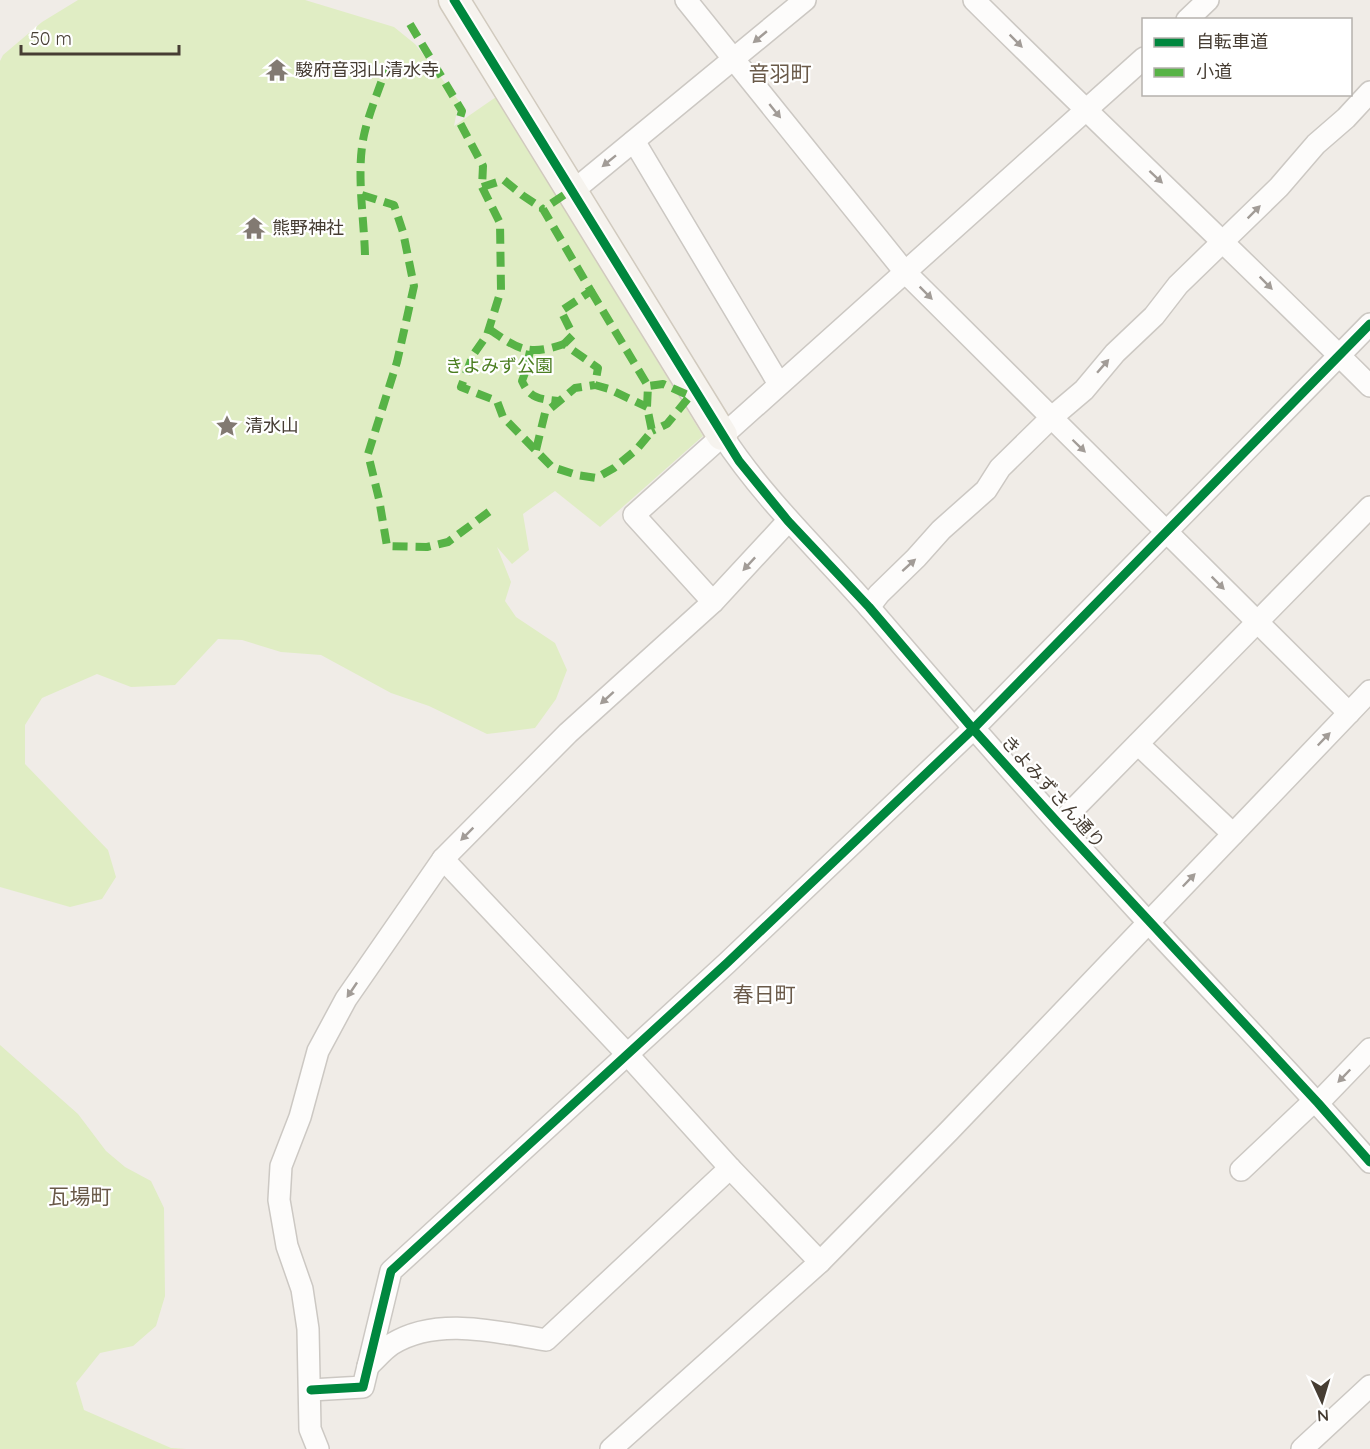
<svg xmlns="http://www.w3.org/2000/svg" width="1370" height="1449" viewBox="0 0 1370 1449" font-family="Quicksand,'Noto Sans JP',sans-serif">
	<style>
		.green { fill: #e0edc4 }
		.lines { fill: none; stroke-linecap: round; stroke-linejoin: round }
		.street-casing { stroke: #ccc8c3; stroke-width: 24 }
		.secondary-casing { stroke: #d1cabe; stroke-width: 33 }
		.street { stroke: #fdfcfb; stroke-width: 21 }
		.secondary { stroke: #f6f3ee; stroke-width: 30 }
		.quiet { stroke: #57b346; stroke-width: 8; stroke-dasharray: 15 8; stroke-linecap: butt }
		.cycleway-casing { stroke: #fff; stroke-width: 13 }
		.cycleway { stroke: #00873e; stroke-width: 9 }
		.oneway { fill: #a29c97 }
		.labels { text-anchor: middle; stroke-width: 4.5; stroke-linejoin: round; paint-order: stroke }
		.poi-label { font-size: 18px; fill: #463d33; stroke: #fff; text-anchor: start }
		.park-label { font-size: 18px; fill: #4b7e20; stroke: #fff }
		.street-label { font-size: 18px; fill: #463d33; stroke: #fff }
		.quarter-label { font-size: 21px; fill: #6a5a49; stroke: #fff }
	</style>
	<rect width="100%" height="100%" fill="#f0ece7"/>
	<g class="green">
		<path d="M 78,0 L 305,0 L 394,27 L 415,44 L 459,101 L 454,126 L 496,97 L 703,436 L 600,527 L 555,491 L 523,514 L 529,550 L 512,564 L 497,547 L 511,582 L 505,601 L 516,617 L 555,643 L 567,670 L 556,699 L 535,728 L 487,734 L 429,706 L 391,693 L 321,655 L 281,652 L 242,640 L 218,639 L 175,685 L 131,687 L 97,674 L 42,698 L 25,725 L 25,764 L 108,850 L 116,877 L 102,899 L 70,907 L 0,887 L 0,61 L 3,55 L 42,22 Z"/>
		<path d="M 0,1045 L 78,1114 L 106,1151 L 125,1167 L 151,1181 L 164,1208 L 165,1296 L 156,1326 L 133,1346 L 100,1353 L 76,1383 L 84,1410 L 171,1448 L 186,1449 L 0,1449 Z"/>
	</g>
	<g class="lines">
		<g class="street-casing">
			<g id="street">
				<path d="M 686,0 L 905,272 L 1349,713"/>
				<path d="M 974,0 C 1105,130 1239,256 1370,386"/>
				<path d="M 1187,20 L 1208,0"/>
				<path d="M 634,141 L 779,384"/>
				<path d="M 573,191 L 805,0"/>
				<path d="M 722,435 C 765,501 823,554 874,613 C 964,718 1054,820 1147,921 C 1221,1001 1298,1080 1370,1162"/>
				<path d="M 713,602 L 634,515 L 1144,58"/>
				<path d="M 869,607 L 879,594 L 916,558 L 941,530 L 986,490 L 1000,468 L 1051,418 L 1084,390 L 1115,353 L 1154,316 L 1178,285 L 1279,187 L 1316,144 L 1346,118 L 1370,92"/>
				<path d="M 1138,744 L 1233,834"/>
				<path d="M 1059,824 L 1370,507"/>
				<path d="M 443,859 L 627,1054 L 730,1168 L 820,1262"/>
				<path d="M 1318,1103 L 1370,1049"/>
				<path d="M 1241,1170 L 1315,1100"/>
				<path d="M 368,1366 C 376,1359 383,1350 392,1344 C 437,1316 497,1332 546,1340 L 730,1168"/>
				<path d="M 311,1390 L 363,1387 L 391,1271 L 727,963 L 973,729 L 1370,324"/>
				<path d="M 318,1449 L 310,1429 L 308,1329 L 302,1289 L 287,1246 L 279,1200 L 281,1166 L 300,1117 L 318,1051 L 346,999 L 443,859 L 568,733 L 713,602 L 788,521"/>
				<path d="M 611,1449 L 820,1262 L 949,1131 L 1370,691"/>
				<path d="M 1302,1449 L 1370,1386"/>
			</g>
		</g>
		<g class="secondary-casing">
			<path id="secondary" d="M 454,0 L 722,435"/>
		</g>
		<use href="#street" class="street"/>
		<use href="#secondary" class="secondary"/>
		<g class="quiet">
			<path d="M 410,24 L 462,111 L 459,121 L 483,166 L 482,187 L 504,180 L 522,195 L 543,209"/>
			<path d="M 482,187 L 500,223 L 501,290 L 487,335 L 473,355 L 461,387 L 497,401 L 503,417 L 552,467 L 577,475 L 596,478 L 614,468 L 637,449 L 652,431 L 647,407 L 648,386 L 663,384 L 690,396 L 667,424 L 652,431"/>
			<path d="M 362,195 L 394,205 L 403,232 L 414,286 L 397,362 L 368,454 L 379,499 L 387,546 L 427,547 L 448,542 L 494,508"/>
			<path d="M 564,195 L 543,209 L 591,291 L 561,311 L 573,335 L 564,344 L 598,368 L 595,385 L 609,389 L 647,407"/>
			<path d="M 365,255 C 364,217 356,172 364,135 C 369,112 380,88 387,65"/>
			<path d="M 591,291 L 648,386"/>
			<path d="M 489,329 C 519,350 528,356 564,344"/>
			<path d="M 530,351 L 526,370 L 522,381 C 530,399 540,399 558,401"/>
			<path d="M 536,450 L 545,413 L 575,388 L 595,385"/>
		</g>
		<g class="cycleway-casing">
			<g id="cycleway">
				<path d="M 454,0 L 739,461 L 788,521 L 869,607 L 973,729 L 1059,824 L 1318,1103 L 1370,1162"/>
				<path d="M 311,1390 L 363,1387 L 391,1271 L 727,963 L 973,729 L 1370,324"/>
			</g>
		</g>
		<use href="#cycleway" class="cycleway"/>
	</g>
	<defs><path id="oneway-solid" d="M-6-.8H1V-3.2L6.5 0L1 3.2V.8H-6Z" transform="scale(1.5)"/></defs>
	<g class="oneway">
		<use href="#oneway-solid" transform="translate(760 37) rotate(140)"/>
		<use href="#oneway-solid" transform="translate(1016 41) rotate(45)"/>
		<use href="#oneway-solid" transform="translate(775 111) rotate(51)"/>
		<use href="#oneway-solid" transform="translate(609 161) rotate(141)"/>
		<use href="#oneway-solid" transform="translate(1156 177) rotate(43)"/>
		<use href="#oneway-solid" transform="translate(1254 212) rotate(-45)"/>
		<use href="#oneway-solid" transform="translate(1266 283) rotate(45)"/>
		<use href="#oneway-solid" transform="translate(926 293) rotate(45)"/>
		<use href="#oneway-solid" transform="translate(1103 366) rotate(-49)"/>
		<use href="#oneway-solid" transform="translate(1079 446) rotate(44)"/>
		<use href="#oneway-solid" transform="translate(749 564) rotate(133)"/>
		<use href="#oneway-solid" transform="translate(909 565) rotate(-42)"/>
		<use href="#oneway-solid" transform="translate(1218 583) rotate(45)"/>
		<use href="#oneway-solid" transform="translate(607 698) rotate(138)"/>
		<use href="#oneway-solid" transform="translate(1324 739) rotate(-46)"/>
		<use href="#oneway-solid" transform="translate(467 834) rotate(135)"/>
		<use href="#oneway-solid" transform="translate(1189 880) rotate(-46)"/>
		<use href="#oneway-solid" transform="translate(352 990) rotate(124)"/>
		<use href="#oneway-solid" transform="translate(1344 1076) rotate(134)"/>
	</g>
	<defs>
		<g id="temple-bare" transform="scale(1.8)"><path d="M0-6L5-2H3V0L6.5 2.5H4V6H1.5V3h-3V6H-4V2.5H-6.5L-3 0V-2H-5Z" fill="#827a72" stroke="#fff" stroke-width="2.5" paint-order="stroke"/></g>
		<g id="sight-bare" transform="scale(1.8)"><path d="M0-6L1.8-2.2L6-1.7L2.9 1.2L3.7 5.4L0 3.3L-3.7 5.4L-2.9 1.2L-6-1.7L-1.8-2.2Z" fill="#827a72" stroke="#fff" stroke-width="2.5" paint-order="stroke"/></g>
	</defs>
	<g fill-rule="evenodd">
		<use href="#temple-bare" x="277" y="70"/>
		<use href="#temple-bare" x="254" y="228"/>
		<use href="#sight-bare" x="227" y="426"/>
	</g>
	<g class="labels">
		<g class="poi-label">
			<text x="295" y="76">駿府音羽山清水寺</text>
			<text x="272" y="234">熊野神社</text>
			<text x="245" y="432">清水山</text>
		</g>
		<g class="park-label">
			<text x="499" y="372">きよみず公園</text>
		</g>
		<g class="street-label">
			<text transform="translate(1053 792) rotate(48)" y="6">きよみずさん通り</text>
		</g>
		<g class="quarter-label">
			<text x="780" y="81">音羽町</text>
			<text x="764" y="1002">春日町</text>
			<text x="80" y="1204">瓦場町</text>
		</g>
	</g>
	<rect x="1142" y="18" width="210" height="78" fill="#ffffff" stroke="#b5b1ad" stroke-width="1.5"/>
	<rect x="1154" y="38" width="30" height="9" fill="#00873e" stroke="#b5b1ad" stroke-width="1.5"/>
	<text x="1196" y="48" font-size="18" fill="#463d33">自転車道</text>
	<rect x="1154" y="68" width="30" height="9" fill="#57b346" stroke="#b5b1ad" stroke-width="1.5"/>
	<text x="1196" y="78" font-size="18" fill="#463d33">小道</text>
	<g transform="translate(1322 1401) rotate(176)" stroke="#ffffff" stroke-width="4.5" paint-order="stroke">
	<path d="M0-4.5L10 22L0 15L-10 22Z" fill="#463d33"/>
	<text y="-9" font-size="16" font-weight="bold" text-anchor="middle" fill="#463d33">N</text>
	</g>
	<path d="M21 45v9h158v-9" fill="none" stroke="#463d33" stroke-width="3"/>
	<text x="30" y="45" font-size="18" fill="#463d33" stroke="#ffffff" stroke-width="4.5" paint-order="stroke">50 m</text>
</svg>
